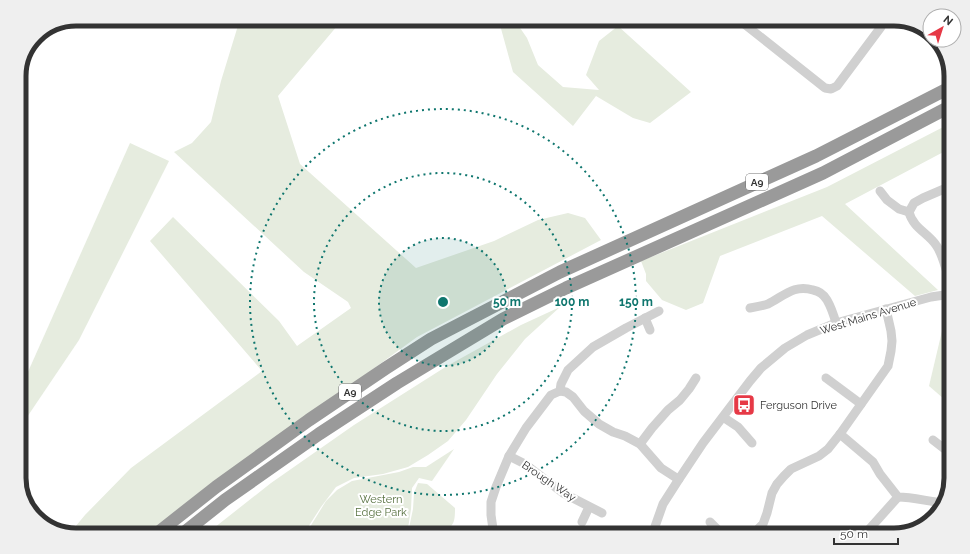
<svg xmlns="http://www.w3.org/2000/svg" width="970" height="554" viewBox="0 0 970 554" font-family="Raleway,sans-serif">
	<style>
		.green { fill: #e6ecdf }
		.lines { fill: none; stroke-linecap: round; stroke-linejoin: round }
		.minor { stroke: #d0d0d0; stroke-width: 9 }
		.highway { stroke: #9a9a9a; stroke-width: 13 }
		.ring { fill: none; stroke: #0f766e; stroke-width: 2; stroke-dasharray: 2 4 }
		.labels { text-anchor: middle; stroke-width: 4; stroke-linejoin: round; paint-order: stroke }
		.shield { fill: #fff; stroke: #707070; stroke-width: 1 }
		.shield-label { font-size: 10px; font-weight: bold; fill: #333 }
		.street-label { font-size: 11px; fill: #333; stroke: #fff }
		.poi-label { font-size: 11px; fill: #333; stroke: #fff; text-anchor: start }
		.park-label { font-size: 11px; fill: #56703f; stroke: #fff }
		.rim { fill: none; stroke: #333; stroke-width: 5 }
		.centre { fill: #0f766e; stroke: #fff; stroke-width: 2 }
		.ring-label { font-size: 12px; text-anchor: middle; font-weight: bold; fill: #0f766e; stroke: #fff; stroke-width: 4; stroke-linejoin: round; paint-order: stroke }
	</style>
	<rect width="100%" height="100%" fill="#fff"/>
	<g class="green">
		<path d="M 240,19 L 343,19 L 278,96 L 300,164 L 416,268 L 494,241 L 538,220 L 568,213 L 585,218 L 601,240 L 417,337 L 248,460 L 155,535 L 76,535 L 70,533 L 85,515 L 131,468 L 262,371 L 150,241 L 173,217 L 279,321 L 297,346 L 351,308 L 348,302 L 304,272 L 174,152 L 192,143 L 211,122 L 221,81 Z"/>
		<path d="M 516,22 L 527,38 L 538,65 L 563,87 L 599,90 L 586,75 L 599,41 L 618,26 L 691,92 L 650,123 L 633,118 L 596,96 L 573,126 L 513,72 L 500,25 Z"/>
		<path d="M 951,123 L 951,148 L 845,204 L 938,290 L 915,296 L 822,216 L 720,256 L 703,303 L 686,310 L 662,300 L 646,281 L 646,274 L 641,261 L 827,187 Z"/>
		<path d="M 130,143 L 169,161 L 79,340 L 19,429 L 19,392 Z"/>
		<path d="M 560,307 L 525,339 L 497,374 L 466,420 L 448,441 L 428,455 L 408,467 L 383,474 L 354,478 L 336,487 L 321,507 L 303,535 L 205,535 L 271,483 L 354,425 L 447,366 L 521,325 Z"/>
		<path d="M 946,314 L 951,318 L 951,405 L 929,386 Z"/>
		<path d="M 454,449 L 432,481 L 419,478 L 412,488 L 411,509 L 407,535 L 305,535 L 326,501 L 337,490 L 352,481 L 399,472 L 413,467 L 426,467 Z"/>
		<path d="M 418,483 L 427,484 L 455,508 C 455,523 454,524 443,535 L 408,535 L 409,528 L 413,509 L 414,493 Z"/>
	</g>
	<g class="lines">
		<g class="minor">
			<path d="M 738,19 L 825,88 L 831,89 L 837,86 L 881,27 L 880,21 L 879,19"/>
			<path d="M 951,186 L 923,198 L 914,203 L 909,212 C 913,228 928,233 936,245 C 943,254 947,274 951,286"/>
			<path d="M 880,191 L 887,200 L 899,209 L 909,212"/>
			<path d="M 750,308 C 756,307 762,306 768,304 C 784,296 794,284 813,290 C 819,291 824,295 827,300 C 831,307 834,316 836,323"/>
			<path d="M 645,318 L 650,330"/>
			<path d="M 826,378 L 861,404"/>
			<path d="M 560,391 L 566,392 L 573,397 L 584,411 L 599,424 L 613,432 L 625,436 L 640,444 L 661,468 L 675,477 L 679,479"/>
			<path d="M 723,417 L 738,427 L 752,443"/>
			<path d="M 840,434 L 873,462 L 880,474 L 898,497 C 914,497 929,502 944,503"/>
			<path d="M 933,440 L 951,454"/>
			<path d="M 640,444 L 652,428 L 668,410 L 680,400 L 689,389 L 696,378"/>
			<path d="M 509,456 L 525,464 L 563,493 L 602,513"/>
			<path d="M 582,522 L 589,507"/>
			<path d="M 710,522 L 722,534"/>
			<path d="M 495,535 L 493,529 L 491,515 L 491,502 L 496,487 L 509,456 L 526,428 L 551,395 L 560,391 L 561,384 L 568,370 L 593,347 L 626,328 L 659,311"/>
			<path d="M 652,535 L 663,504 L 679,479 L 703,443 L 750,381 L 761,368 L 785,348 L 807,335 L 836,323 L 931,297 L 951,294"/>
			<path d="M 752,535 L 763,524 L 767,513 L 772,493 L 777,484 L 784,476 L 791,469 L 819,456 L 828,449 L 840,434 L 888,366 L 891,351 L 892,341 L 891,331 L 886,309"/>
			<path d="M 838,535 L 839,535"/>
			<path d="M 864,535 L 898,497"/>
		</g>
		<g class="highway">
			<path d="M 155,535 L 216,487 L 309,420 L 386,368 L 431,339 L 560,272 L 816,156 L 951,87"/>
			<path d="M 181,535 L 225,500 L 319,434 L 397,383 L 503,319 L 566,288 L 823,173 L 951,106"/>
		</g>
	</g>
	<circle cx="443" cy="302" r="64" fill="#0f766e" fill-opacity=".12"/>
	<g class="ring">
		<circle cx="443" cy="302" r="64"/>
		<circle cx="443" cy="302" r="129"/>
		<circle cx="443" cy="302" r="193"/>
	</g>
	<defs>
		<g id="bus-square" transform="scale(1.15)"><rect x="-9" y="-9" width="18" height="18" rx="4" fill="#e63946" stroke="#fff"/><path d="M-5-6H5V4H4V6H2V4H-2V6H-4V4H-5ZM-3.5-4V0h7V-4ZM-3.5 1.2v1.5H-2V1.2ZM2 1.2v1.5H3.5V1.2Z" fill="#fff"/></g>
	</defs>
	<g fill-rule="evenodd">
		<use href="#bus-square" x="744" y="405"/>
	</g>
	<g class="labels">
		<g class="shield">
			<rect x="746" y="174" width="22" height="16" rx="3"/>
			<rect x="339" y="384" width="22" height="16" rx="3"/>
		</g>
		<g class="shield-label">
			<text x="757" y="186">A9</text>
			<text x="350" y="396">A9</text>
		</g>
		<g class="street-label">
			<text transform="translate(868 316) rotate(-17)" y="4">West Mains Avenue</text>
			<text transform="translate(549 481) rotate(34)" y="4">Brough Way</text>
		</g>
		<g class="poi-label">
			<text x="760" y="409">Ferguson Drive</text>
		</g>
		<g class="park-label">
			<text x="381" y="503">Western<tspan x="381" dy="13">Edge Park</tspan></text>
		</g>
	</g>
	<path d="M0 0H970V554H0ZM76 26H894A50 50 0 0 1 944 76V478A50 50 0 0 1 894 528H76A50 50 0 0 1 26 478V76A50 50 0 0 1 76 26Z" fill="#efefef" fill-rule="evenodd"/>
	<path class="rim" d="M76 26H894A50 50 0 0 1 944 76V478A50 50 0 0 1 894 528H76A50 50 0 0 1 26 478V76A50 50 0 0 1 76 26Z"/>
	<circle cx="443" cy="302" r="6" class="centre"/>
	<g class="ring-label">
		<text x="507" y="306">50 m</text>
		<text x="572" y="306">100 m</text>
		<text x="636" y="306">150 m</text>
	</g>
	<g transform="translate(942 28) rotate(39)"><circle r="19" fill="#ffffff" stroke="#adadad"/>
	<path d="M0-3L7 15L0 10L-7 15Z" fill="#e63946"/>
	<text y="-6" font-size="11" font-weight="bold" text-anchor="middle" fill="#333333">N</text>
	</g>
	<path d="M834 538v6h64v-6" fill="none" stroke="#333333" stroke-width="2"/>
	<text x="840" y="538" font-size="12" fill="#333333" stroke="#ffffff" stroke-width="3" paint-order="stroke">50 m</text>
</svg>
